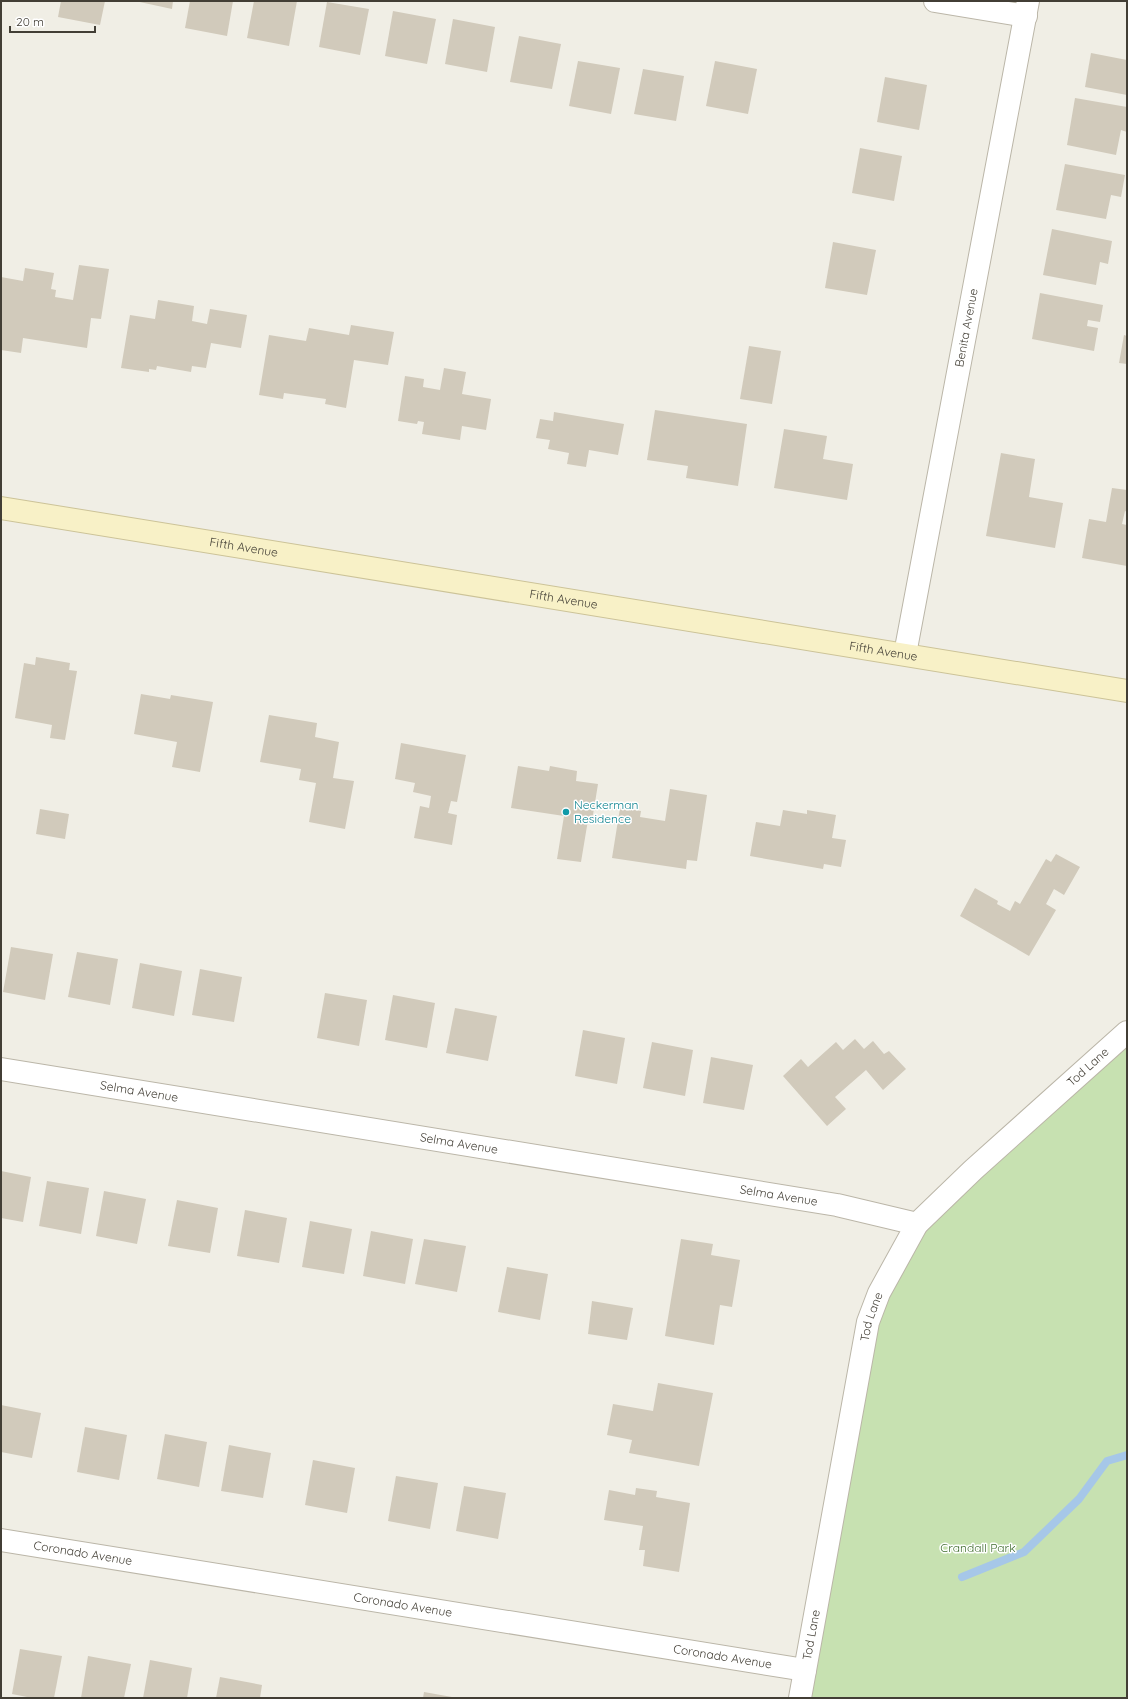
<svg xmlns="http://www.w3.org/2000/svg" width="1128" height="1699" viewBox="0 0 1128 1699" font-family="Quicksand,sans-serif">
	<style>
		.green { fill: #c7e1b1 }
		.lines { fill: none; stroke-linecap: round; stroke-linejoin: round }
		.stream { stroke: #a6c7e8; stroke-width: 8 }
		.building { fill: #d1cabb }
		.street-casing { stroke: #bbb6a8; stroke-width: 24 }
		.secondary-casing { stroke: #ccc398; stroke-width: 24 }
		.street { stroke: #fff; stroke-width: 22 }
		.secondary { stroke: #f8f1c7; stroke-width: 22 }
		.culture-dot { fill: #0f9aa8; stroke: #fff; stroke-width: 1.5 }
		.labels { text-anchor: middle; stroke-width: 3; stroke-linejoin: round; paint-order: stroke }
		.street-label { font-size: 12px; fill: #423e35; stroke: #fff }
		.culture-label { font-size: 12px; fill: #0d838f; stroke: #fff; text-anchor: start }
		.park-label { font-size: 12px; fill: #406d2f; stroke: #fff }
	</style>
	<rect width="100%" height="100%" fill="#f0eee5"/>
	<path class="green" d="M 1127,1032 L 1127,1698 L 800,1698 L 868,1322 L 917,1224 Z"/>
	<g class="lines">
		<path class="stream" d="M 962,1577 L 1024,1552 L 1079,1499 L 1107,1461 L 1127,1455"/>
	</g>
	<g class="building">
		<path d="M 61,1 L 105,1 L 100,25 L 58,17 Z"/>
		<path d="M 135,1 L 173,1 L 172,9 Z"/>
		<path d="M 190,1 L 233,1 L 227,36 L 185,28 Z"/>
		<path d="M 254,1 L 297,1 L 289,46 L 247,38 Z"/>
		<path d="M 327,2 L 369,9 L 360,55 L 319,47 Z"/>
		<path d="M 393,11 L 436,19 L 427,64 L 385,56 Z"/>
		<path d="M 453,19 L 495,27 L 487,72 L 445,64 Z"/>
		<path d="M 519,36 L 561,44 L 552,89 L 510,82 Z"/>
		<path d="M 1091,53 L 1127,60 L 1127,95 L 1085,87 Z"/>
		<path d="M 578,61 L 620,68 L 611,114 L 569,106 Z"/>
		<path d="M 715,61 L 757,69 L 748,114 L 706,106 Z"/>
		<path d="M 643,69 L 684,76 L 676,121 L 634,114 Z"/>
		<path d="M 885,77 L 927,85 L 919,130 L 877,122 Z"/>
		<path d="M 1075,98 L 1127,107 L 1127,132 L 1121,130 L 1116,155 L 1067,145 Z"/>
		<path d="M 860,148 L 902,156 L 894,201 L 852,193 Z"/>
		<path d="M 1065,164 L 1125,175 L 1121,197 L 1111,195 L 1106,219 L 1056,210 Z"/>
		<path d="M 1052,229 L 1112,241 L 1108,264 L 1100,262 L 1096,285 L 1043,275 Z"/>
		<path d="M 833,242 L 876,250 L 867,295 L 825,288 Z"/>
		<path d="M 79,265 L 109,269 L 101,319 L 91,318 L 87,348 L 23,338 L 21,353 L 1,350 L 1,277 L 23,281 L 25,268 L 54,273 L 51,289 L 56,290 L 55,297 L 73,300 Z"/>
		<path d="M 1040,293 L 1103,305 L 1100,322 L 1088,320 L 1087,326 L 1098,328 L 1094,351 L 1032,339 Z"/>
		<path d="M 158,300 L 194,306 L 192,321 L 207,324 L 210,309 L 247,315 L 241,348 L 211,343 L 206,368 L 192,366 L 191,372 L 157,366 L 156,370 L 149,369 L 149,372 L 121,368 L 130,315 L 155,319 Z"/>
		<path d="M 351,325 L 394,332 L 388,365 L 354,360 L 346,408 L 325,404 L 326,399 L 284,393 L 283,399 L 259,395 L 269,335 L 306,341 L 309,328 L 349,335 Z"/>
		<path d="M 1124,335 L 1127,336 L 1127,364 L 1119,363 Z"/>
		<path d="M 749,346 L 781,351 L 772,404 L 740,399 Z"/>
		<path d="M 444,368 L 466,372 L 462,394 L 491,399 L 486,430 L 462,426 L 460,440 L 422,434 L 424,422 L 418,421 L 417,424 L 398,421 L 405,376 L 424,379 L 423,387 L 440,390 Z"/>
		<path d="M 655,410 L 747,424 L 738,486 L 686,478 L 688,466 L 647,460 Z"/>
		<path d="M 554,412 L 624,424 L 618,455 L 589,450 L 586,467 L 567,464 L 569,453 L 548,449 L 550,440 L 536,438 L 540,419 L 553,421 Z"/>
		<path d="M 784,429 L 827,436 L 823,459 L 853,464 L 847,500 L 774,488 Z"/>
		<path d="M 1001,453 L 1035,459 L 1029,497 L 1063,503 L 1055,548 L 986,536 Z"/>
		<path d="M 1112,488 L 1127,490 L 1127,512 L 1125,511 L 1122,524 L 1127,525 L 1127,566 L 1082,558 L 1089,519 L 1106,522 Z"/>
		<path d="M 36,657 L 70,663 L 69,670 L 77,671 L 65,740 L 50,738 L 52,725 L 15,718 L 24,663 L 35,665 Z"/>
		<path d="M 141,694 L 170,699 L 171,695 L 213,702 L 200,772 L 172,767 L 177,742 L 134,734 Z"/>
		<path d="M 269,715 L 317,723 L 315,737 L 339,742 L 333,778 L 354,781 L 345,829 L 309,822 L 316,783 L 299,780 L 301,769 L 260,762 Z"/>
		<path d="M 401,743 L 466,755 L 457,802 L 451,801 L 448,813 L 457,815 L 452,845 L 414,838 L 420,806 L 429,808 L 431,796 L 413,792 L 415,783 L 395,779 Z"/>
		<path d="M 518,766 L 549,771 L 550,766 L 577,771 L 576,781 L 598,784 L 592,821 L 588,820 L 581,862 L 557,859 L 564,816 L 511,808 Z"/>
		<path d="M 670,789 L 707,795 L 697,861 L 687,860 L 686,869 L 612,858 L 620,808 L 641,811 L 640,817 L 665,821 Z"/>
		<path d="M 40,809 L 69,814 L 65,839 L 36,834 Z"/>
		<path d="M 783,810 L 807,814 L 807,810 L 836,815 L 832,838 L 846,840 L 841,867 L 824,864 L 823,869 L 750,856 L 756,822 L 780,826 Z"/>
		<path d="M 1056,854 L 1080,867 L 1064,895 L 1054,889 L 1046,904 L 1056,910 L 1029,956 L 960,916 L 975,888 L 998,901 L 997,904 L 1010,911 L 1015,901 L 1020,904 L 1046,859 L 1051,862 Z"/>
		<path d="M 11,947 L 53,954 L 45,1000 L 3,992 Z"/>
		<path d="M 77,952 L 118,959 L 110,1005 L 68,997 Z"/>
		<path d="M 140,963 L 182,971 L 174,1016 L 132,1008 Z"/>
		<path d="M 200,969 L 242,977 L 234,1022 L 192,1015 Z"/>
		<path d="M 325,993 L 367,1000 L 359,1046 L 317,1038 Z"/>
		<path d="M 393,995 L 435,1003 L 427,1048 L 385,1040 Z"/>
		<path d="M 455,1008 L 497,1016 L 488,1061 L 446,1053 Z"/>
		<path d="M 583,1030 L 625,1038 L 617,1084 L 575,1076 Z"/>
		<path d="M 855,1039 L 864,1049 L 873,1041 L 884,1054 L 889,1051 L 906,1069 L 883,1090 L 866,1070 L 835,1097 L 846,1109 L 827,1126 L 783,1076 L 801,1059 L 808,1067 L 836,1042 L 843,1050 Z"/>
		<path d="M 652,1042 L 693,1050 L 685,1096 L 643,1088 Z"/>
		<path d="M 711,1057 L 753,1065 L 744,1110 L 703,1103 Z"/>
		<path d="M 1,1171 L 31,1177 L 23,1222 L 1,1218 Z"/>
		<path d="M 47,1181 L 89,1188 L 81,1234 L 39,1226 Z"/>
		<path d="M 104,1191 L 146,1199 L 137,1244 L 96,1236 Z"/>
		<path d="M 177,1200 L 218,1208 L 210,1253 L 168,1246 Z"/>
		<path d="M 245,1210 L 287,1218 L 279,1263 L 237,1256 Z"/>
		<path d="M 310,1221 L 352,1229 L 344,1274 L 302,1267 Z"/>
		<path d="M 371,1231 L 413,1239 L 405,1284 L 363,1276 Z"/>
		<path d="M 424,1239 L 466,1246 L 457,1292 L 415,1284 Z"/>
		<path d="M 681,1239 L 713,1244 L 711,1255 L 740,1260 L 732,1307 L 720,1305 L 714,1345 L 665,1336 Z"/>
		<path d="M 507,1267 L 548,1274 L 540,1320 L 498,1312 Z"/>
		<path d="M 592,1301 L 633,1308 L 627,1340 L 588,1334 Z"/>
		<path d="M 658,1383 L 713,1393 L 699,1466 L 629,1453 L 632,1440 L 607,1435 L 613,1404 L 653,1411 Z"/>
		<path d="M 1,1405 L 41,1413 L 32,1458 L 1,1452 Z"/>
		<path d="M 85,1427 L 127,1435 L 119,1480 L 77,1472 Z"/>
		<path d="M 165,1434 L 207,1442 L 199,1487 L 157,1479 Z"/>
		<path d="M 229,1445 L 271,1453 L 263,1498 L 221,1491 Z"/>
		<path d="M 313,1460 L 355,1468 L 347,1513 L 305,1505 Z"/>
		<path d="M 396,1476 L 438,1483 L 430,1529 L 388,1521 Z"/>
		<path d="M 464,1486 L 506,1493 L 498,1539 L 456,1531 Z"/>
		<path d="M 636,1488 L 657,1491 L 656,1497 L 690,1503 L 679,1572 L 643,1566 L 645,1550 L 639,1550 L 643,1526 L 604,1520 L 609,1490 L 635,1495 Z"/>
		<path d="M 20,1649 L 62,1656 L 54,1698 L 32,1698 L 12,1694 Z"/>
		<path d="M 88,1656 L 131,1664 L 124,1698 L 81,1698 Z"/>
		<path d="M 150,1660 L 192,1668 L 187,1698 L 143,1698 Z"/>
		<path d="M 220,1677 L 262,1685 L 260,1698 L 216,1698 Z"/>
		<path d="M 424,1692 L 452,1697 L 452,1698 L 423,1698 Z"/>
	</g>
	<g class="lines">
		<g class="street-casing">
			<g id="street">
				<path d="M 935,1 L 1026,16"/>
				<path id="s1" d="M 905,654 L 1028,1"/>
				<path id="s2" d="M 1,1069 L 837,1205 L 917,1224"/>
				<path id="s3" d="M 1,1540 L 805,1670"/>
				<path id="s4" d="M 800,1698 L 868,1322 L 879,1293 L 917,1224 L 973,1170 L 1127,1032"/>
			</g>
		</g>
		<g class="secondary-casing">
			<g id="secondary">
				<path id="s5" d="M 1,508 L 1127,691"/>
			</g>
		</g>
		<use href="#street" class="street"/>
		<use href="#secondary" class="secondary"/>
	</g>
	<circle class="culture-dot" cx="566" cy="812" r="4"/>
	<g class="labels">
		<g class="street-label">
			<text dy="4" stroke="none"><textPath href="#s1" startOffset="332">Benita Avenue</textPath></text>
			<text dy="4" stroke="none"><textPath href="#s5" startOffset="246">Fifth Avenue</textPath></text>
			<text dy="4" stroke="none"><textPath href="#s5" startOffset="570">Fifth Avenue</textPath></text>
			<text dy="4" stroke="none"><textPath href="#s5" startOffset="894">Fifth Avenue</textPath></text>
			<text dy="4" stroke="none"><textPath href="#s4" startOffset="724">Tod Lane</textPath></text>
			<text dy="4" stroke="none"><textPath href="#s2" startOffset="140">Selma Avenue</textPath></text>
			<text dy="4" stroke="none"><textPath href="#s2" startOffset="464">Selma Avenue</textPath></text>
			<text dy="4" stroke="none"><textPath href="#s2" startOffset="788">Selma Avenue</textPath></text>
			<text dy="4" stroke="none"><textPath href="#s4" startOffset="388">Tod Lane</textPath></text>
			<text dy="4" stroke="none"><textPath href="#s3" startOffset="83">Coronado Avenue</textPath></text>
			<text dy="4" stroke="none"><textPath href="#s3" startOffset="407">Coronado Avenue</textPath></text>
			<text dy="4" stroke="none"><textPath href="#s4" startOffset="64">Tod Lane</textPath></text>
			<text dy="4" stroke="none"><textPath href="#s3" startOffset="731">Coronado Avenue</textPath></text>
		</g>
		<g class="culture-label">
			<text x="574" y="809">Neckerman<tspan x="574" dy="14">Residence</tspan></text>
		</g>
		<g class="park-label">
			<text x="978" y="1552">Crandall Park</text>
		</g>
	</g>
	<rect width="1128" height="1699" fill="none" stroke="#423e35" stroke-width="4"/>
	<path d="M10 26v6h85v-6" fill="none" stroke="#423e35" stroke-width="2"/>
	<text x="16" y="26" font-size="12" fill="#423e35" stroke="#ffffff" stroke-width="3" paint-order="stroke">20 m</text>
</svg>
